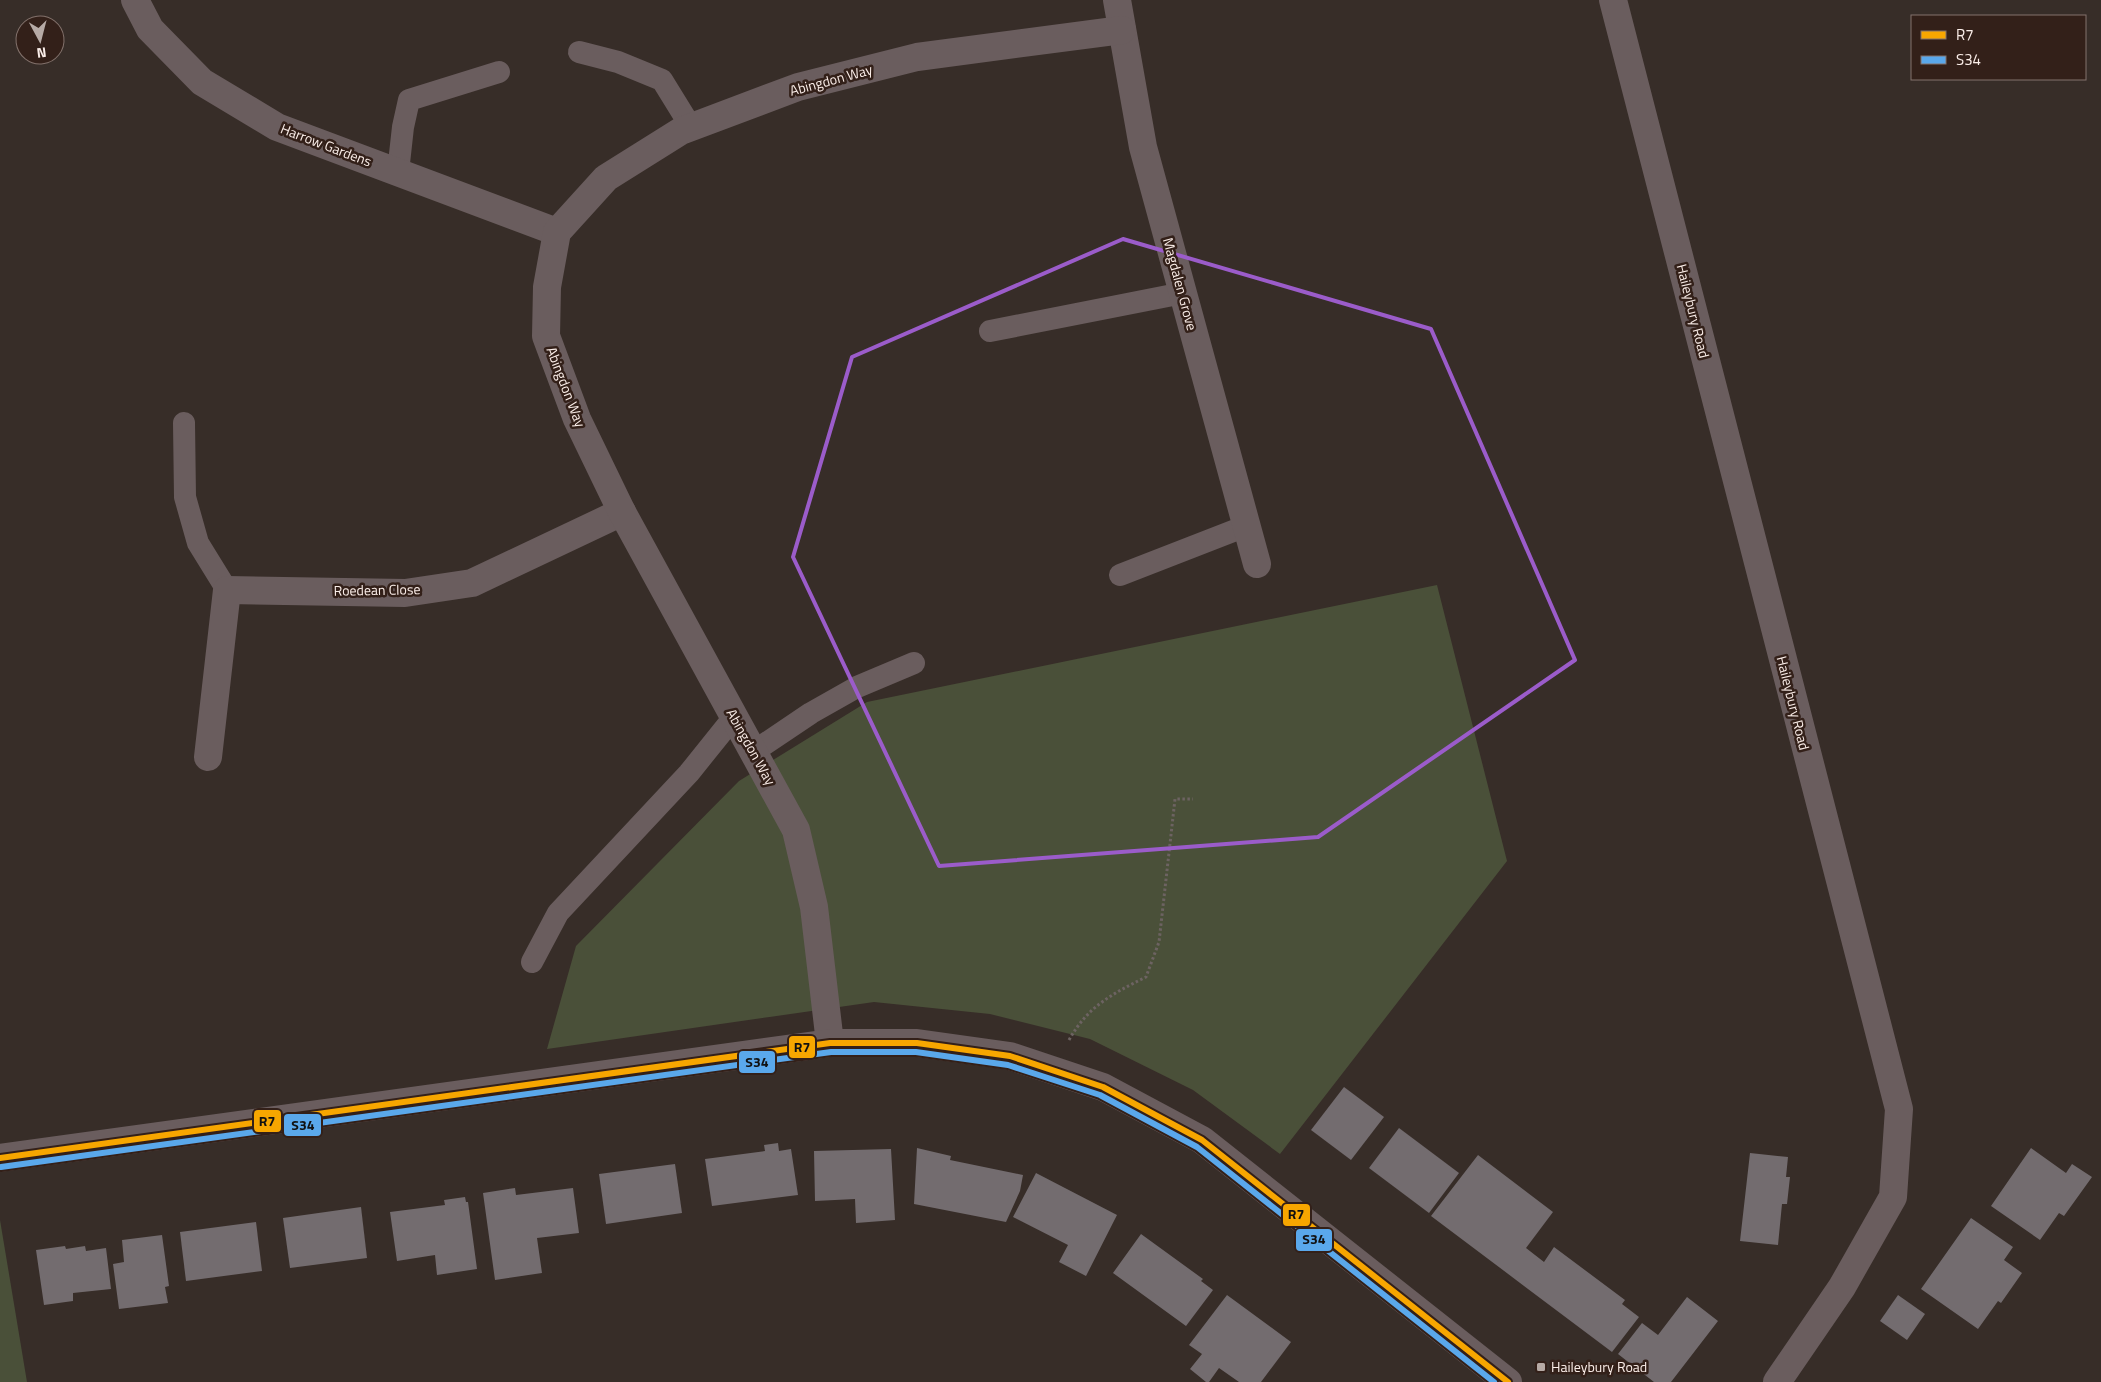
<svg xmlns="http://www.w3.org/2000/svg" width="2101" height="1382" viewBox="0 0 2101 1382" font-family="'Titillium Web',sans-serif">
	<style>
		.green { fill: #4a5039 }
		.building { fill: #736c6f }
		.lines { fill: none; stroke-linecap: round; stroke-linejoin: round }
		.path { stroke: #6d6362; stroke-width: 3; stroke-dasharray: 2.5 2.5; stroke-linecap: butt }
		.lane { stroke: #6a5d5e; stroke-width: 22 }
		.street { stroke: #6a5d5e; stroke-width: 28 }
		.bus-1-casing { stroke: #332019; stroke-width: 10 }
		.bus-2-casing { stroke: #332019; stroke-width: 10 }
		.bus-1 { stroke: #f7a600; stroke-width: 6 }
		.bus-2 { stroke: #5aa8eb; stroke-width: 6 }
		.marked { fill: none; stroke: #9b5cca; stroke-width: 4; stroke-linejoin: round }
		.poi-dot { fill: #b6aaa5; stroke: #332019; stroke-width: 2 }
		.labels { text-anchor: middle; stroke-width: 5; stroke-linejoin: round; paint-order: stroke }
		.street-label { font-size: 14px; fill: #fbeee9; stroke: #332019 }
		.poi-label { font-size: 14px; fill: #fbeee9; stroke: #332019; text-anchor: start }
		.line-badge { stroke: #332019; stroke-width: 2 }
		.pale-badge-label { font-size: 14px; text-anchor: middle; font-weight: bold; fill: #111 }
	</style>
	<rect width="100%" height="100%" fill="#372d28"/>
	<g class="green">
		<path d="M 1437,585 L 1507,861 L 1280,1154 L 1193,1090 L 1090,1039 L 990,1014 L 874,1002 L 547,1049 L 576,946 L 739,781 L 867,702 Z"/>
		<path d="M 0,1220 L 27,1382 L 0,1382 Z"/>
	</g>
	<g class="building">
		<path d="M 1344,1087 L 1384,1117 L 1351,1160 L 1311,1130 Z"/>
		<path d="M 1399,1128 L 1459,1173 L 1429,1213 L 1369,1168 Z"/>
		<path d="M 778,1143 L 779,1151 L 791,1149 L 798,1195 L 712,1206 L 705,1159 L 765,1151 L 764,1145 Z"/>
		<path d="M 917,1148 L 951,1156 L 950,1160 L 1023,1175 L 1020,1191 L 1006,1222 L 914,1204 Z"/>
		<path d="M 2031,1148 L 2066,1173 L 2072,1164 L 2092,1177 L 2064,1216 L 2059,1213 L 2040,1240 L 1991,1206 Z"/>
		<path d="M 891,1149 L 895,1220 L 856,1223 L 855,1199 L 815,1201 L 814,1151 Z"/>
		<path d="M 1750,1153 L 1788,1157 L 1786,1177 L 1790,1177 L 1787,1204 L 1782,1204 L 1778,1245 L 1740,1241 Z"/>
		<path d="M 1478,1155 L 1553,1212 L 1526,1248 L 1544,1262 L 1554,1247 L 1625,1300 L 1622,1304 L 1639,1317 L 1612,1352 L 1431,1216 Z"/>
		<path d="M 675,1164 L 682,1213 L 606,1224 L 599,1174 Z"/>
		<path d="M 1036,1173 L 1117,1215 L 1086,1276 L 1059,1262 L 1068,1245 L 1013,1217 Z"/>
		<path d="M 515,1188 L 516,1195 L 573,1188 L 579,1233 L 537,1238 L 542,1273 L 495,1280 L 483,1193 Z"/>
		<path d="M 465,1197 L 466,1202 L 468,1202 L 477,1269 L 437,1275 L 435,1255 L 397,1261 L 390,1212 L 445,1205 L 444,1200 Z"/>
		<path d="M 361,1207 L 367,1258 L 290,1268 L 283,1218 Z"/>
		<path d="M 1971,1218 L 2013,1247 L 2004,1260 L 2022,1273 L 2001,1303 L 1998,1301 L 1978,1329 L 1921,1289 Z"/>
		<path d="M 256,1222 L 262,1271 L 186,1281 L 180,1232 Z"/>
		<path d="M 1141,1234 L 1203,1279 L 1201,1281 L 1213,1290 L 1186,1326 L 1113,1273 Z"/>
		<path d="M 162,1235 L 169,1286 L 165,1287 L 168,1303 L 119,1309 L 113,1264 L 124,1262 L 122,1240 Z"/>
		<path d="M 65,1246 L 66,1249 L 85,1246 L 86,1251 L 106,1248 L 111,1289 L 73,1293 L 73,1301 L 44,1305 L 36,1250 Z"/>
		<path d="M 1227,1295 L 1291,1342 L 1261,1382 L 1239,1382 L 1219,1368 L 1209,1382 L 1206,1382 L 1190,1369 L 1202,1354 L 1189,1345 Z"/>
		<path d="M 1898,1295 L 1925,1314 L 1907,1340 L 1880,1321 Z"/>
		<path d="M 1687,1297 L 1718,1321 L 1671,1382 L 1654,1382 L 1618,1354 L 1642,1323 L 1658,1335 Z"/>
	</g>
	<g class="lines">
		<path class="path" d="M 1069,1040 C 1088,1006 1112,994 1146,977 L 1159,942 L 1175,799 L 1193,799"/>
		<g class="lane">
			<path d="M 579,52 L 618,62 L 662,80 L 691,127"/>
			<path d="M 398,172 L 403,127 L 409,100 L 499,72"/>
			<path d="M 990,331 L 1183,293"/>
			<path d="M 184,423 L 185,497 L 198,543 L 227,590"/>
			<path d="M 1120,575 L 1246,526"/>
			<path d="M 753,752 L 811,713 L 857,687 L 914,663"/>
			<path d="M 532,962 L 558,913 L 689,773 L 734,717"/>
		</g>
		<g class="street">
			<path d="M 135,0 L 150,29 L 202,82 L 277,127 L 557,232"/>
			<path d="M 1117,0 L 1143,147 L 1257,564"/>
			<path d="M 1613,0 L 1899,1109 L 1893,1197 L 1842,1287 L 1777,1382"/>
			<path d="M 208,757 L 227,590 L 405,593 L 472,583 L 622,512"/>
			<path d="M 830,1043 L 814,907 L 796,830 L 622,512 L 577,419 L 546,336 L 547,287 L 557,232 L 606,178 L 681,131 L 798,87 L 917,57 L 1122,30"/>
			<path d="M 0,1158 L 830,1043 L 917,1043 L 1010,1056 L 1103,1087 L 1202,1140 L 1508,1382"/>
		</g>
		<g class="bus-1-casing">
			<path id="bus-1" d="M 0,1158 L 830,1043 L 917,1043 L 1010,1056 L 1103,1087 L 1202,1140 L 1508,1382"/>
		</g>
		<g class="bus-2-casing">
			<path id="bus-2" d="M 1,1167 L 831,1052 L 916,1052 L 1008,1065 L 1100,1095 L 1197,1147 L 1494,1382"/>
		</g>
		<use href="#bus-1" class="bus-1"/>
		<use href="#bus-2" class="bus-2"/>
	</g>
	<path class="marked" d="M 1123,239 L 1431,329 L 1575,660 L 1318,837 L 939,866 L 793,557 L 852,357 Z"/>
	<rect class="poi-dot" x="1536" y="1362" width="10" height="10" rx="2.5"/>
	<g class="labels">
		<g class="street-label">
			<text transform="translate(831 80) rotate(-15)" y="5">Abingdon Way</text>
			<text transform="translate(326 145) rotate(21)" y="5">Harrow Gardens</text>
			<text transform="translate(1180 284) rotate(75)" y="5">Magdalen Grove</text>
			<text transform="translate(1693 311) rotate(76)" y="5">Haileybury Road</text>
			<text transform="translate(566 387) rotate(69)" y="5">Abingdon Way</text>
			<text transform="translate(377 590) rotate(-1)" y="5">Roedean Close</text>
			<text transform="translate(1793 703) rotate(76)" y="5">Haileybury Road</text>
			<text transform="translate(751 747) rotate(61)" y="5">Abingdon Way</text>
		</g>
		<g class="poi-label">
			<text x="1551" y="1372">Haileybury Road</text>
		</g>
	</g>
	<g class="line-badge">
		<rect x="788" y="1035" width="28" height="24" rx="5" fill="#f7a600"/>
		<rect x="738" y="1050" width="38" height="24" rx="5" fill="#5aa8eb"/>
		<rect x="253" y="1109" width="29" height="24" rx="5" fill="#f7a600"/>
		<rect x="283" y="1113" width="39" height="24" rx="5" fill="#5aa8eb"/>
		<rect x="1282" y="1203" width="29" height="24" rx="5" fill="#f7a600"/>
		<rect x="1295" y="1228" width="38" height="24" rx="5" fill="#5aa8eb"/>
	</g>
	<g class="pale-badge-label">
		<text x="802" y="1052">R7</text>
		<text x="757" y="1067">S34</text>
		<text x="267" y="1126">R7</text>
		<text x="303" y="1130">S34</text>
		<text x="1296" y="1219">R7</text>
		<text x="1314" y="1244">S34</text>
	</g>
	<rect x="1911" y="15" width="175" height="65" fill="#332019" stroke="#83726c"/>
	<rect x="1921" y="31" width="25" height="8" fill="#f7a600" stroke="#83726c"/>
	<text x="1956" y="40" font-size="15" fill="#fbeee9">R7</text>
	<rect x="1921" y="56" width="25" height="8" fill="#5aa8eb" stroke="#83726c"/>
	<text x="1956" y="65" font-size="15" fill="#fbeee9">S34</text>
	<g transform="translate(40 40) rotate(173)"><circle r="24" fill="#332019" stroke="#83726c"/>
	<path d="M0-4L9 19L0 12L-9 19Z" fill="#b6aaa5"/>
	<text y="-8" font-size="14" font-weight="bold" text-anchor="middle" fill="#fbeee9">N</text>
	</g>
</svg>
